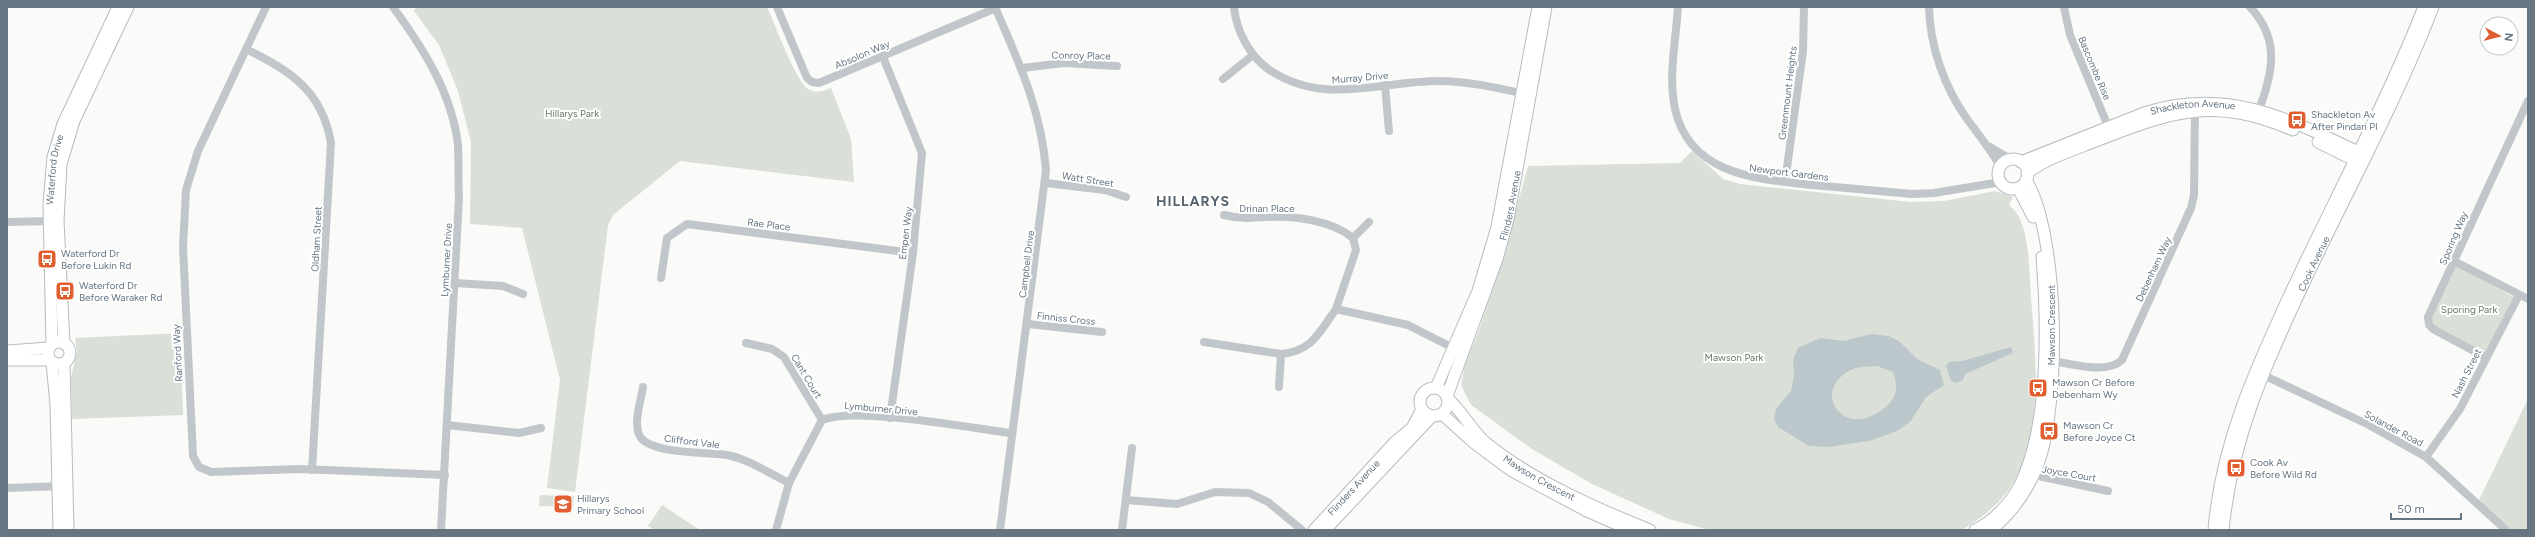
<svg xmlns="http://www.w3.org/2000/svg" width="2535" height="537" viewBox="0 0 2535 537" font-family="Figtree,sans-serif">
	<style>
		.green { fill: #dadfd7 }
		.water { fill: #bcc7cc; fill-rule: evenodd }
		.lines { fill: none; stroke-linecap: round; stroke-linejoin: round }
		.secondary-casing { stroke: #b6bbc0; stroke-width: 13 }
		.street { stroke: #c1c6ca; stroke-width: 8 }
		.secondary { stroke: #fff; stroke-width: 11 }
		.labels { text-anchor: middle; stroke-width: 4; stroke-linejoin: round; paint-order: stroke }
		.street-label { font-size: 10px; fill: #657582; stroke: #fff }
		.park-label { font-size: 10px; fill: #677a64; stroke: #fff }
		.poi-label { font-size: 10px; fill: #657582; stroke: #fff; text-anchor: start }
		.district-label { font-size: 14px; font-weight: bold; letter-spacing: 1px; fill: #57636e; stroke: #fff }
	</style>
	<rect width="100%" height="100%" fill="#fafaf8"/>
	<g class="green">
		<path d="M 416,7 L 767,7 C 775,23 796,84 810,90 C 818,93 824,91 831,88 L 851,139 L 854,182 L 680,161 L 613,215 L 608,225 L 575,492 L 547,488 L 560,380 L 522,228 L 470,224 L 471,142 L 458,91 L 439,45 L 414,11 Z"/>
		<path d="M 1692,151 L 1723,179 L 1740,184 L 1911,202 L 1944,201 L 1995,191 L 2013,197 L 2009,205 C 2012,208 2017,212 2019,217 C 2030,240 2029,271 2031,297 C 2035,353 2044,424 2017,476 C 2004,501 1985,516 1962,530 L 1709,530 L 1669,519 L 1592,484 L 1532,449 L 1471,405 L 1461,385 L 1465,364 L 1479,330 L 1502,261 L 1528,166 L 1680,163 Z"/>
		<path d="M 2456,266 C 2478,272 2494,288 2514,297 L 2484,354 L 2437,328 L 2431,322 L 2432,310 Z"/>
		<path d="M 180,333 L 183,415 L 72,419 L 71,378 L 77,351 L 75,338 Z"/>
		<path d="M 2528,399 L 2528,530 L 2509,530 L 2479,500 Z"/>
		<path d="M 540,495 L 574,496 L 573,507 L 539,506 Z"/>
		<path d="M 662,505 L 700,530 L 655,530 L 648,526 Z"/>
	</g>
	<g class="water">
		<path d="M 1871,334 L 1889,336 L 1900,342 L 1917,359 L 1940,370 L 1944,385 L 1926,397 L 1910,422 L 1897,431 L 1869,441 L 1827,447 L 1809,446 L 1778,427 L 1774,419 L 1776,409 L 1791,391 L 1794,376 L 1793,359 L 1798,348 L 1820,338 L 1844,341 ZM 1877,366 L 1893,372 C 1898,387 1898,396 1886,407 C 1843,443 1808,389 1853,369 C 1860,366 1870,367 1877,366 Z"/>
		<path d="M 2011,347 L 2013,353 L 1965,374 L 1963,380 L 1956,383 L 1951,381 L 1946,366 L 1949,362 L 1962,361 Z"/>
	</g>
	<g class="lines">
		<g class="secondary-casing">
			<g id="secondary">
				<path d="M 2318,142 L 2360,163"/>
				<circle cx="2013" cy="174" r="15"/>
				<path id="s1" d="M 2021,162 L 2144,113 C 2227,86 2290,119 2364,155"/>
				<path d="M 2027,173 C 2047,158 2073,150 2096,141 C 2173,111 2213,96 2293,130"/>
				<path d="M 2018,188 L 2033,217"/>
				<circle cx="59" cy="353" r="11"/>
				<path id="s2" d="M 52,344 L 49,205 L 53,157 L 63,124 L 118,7"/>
				<path d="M 64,344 L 58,221 L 61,164 L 74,121 L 128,7"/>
				<path d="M 7,351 L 49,348"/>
				<path d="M 7,360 L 49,360"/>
				<path d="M 52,362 L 56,405 L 59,530"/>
				<path d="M 64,363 L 68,530"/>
				<path d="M 1436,388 L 1478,291 L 1497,227 L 1538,7"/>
				<circle cx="1434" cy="402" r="14"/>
				<path id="s3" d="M 1447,396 L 1497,259 L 1508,219 L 1546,7"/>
				<path id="s4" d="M 1448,399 C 1463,412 1471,430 1486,443 C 1533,481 1595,508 1650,530"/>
				<path d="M 1442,414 L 1473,442 L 1512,471 L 1587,511 L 1630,530"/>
				<path id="s5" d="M 1314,530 L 1395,442 L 1412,428 L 1422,409"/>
				<path d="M 1325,530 L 1432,416"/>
				<path d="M 1975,530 C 1998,519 2018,495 2026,471 C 2049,413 2047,319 2042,257"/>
				<path d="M 1991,530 C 2012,513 2027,491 2037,467 C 2061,406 2060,236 2026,180"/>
				<path d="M 2214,530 C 2221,443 2256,368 2292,290 C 2336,196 2386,103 2424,7"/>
				<path id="s6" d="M 2223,530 C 2232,439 2264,368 2302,287 C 2345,195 2397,101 2433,7"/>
			</g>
		</g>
		<g class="street">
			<path d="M 266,7 L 198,151 L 186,190 L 183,247 L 193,456 L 199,467 L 211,472 L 301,469 L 445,475"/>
			<path d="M 393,7 C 423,48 452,93 458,145 C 459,162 458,180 459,197 L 441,530"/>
			<path d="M 777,7 L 807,78 L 812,82 L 819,83 L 996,8"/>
			<path d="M 995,7 C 1019,63 1041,109 1046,170 L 1000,530"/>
			<path d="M 1234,7 C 1236,30 1249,55 1268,69 C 1324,107 1378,81 1439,81 C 1467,81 1498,88 1526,94"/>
			<path d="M 1678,7 C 1676,40 1668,76 1675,109 C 1690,176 1759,179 1813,185 C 1846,188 1879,191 1912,194 L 1934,193 L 2001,182"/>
			<path d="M 1929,7 C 1930,46 1944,87 1967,119 C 1979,135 1990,149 2000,166"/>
			<path d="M 2064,7 L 2070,35 L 2110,131"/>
			<path d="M 2250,7 C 2283,42 2271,76 2257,116"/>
			<path d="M 246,49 C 290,71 322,90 331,143 L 312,470"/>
			<path d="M 883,57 L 922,153 L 913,253 L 890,418"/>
			<path d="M 1022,68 L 1064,63 L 1117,66"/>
			<path d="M 1223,79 L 1253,55"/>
			<path d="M 1385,85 L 1389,131"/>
			<path d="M 1990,147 L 2010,159"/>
			<path d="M 1785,182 L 1803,51 L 1804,7"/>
			<path d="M 1046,183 L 1105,190 L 1126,197"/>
			<path d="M 1224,215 C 1240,219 1252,218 1267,217 C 1295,216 1331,220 1353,238 L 1356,250 L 1336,309"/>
			<path d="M 7,222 L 54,221"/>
			<path d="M 1353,238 L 1369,222"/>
			<path d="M 2454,261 L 2528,299"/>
			<path d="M 661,278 L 667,238 L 687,224 L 913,253"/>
			<path d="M 455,283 L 503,286 L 523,294"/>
			<path d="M 1028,324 L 1102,332"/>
			<path d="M 1204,342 L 1281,354 C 1312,351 1319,333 1336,309 L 1408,325 L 1457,350"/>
			<path d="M 746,343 L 772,349 L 784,357 L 822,420"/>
			<path d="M 2485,357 L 2433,329 L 2429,325 L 2428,317 L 2528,101"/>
			<path d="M 2048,361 C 2070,362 2104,376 2122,360 L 2191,208 L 2194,195 L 2195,107"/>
			<path d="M 2259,373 L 2369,425 L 2426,457 L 2506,530"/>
			<path d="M 643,387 C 641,401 632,426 641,438 C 654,454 707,452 727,455 C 748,459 769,473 789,483"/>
			<path d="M 1279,387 L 1281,354"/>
			<path d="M 447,425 L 519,433 L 541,428"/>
			<path d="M 2426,457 L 2460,409 L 2519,295"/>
			<path d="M 2029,474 L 2108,491"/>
			<path d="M 7,488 L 62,486"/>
			<path d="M 1126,500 L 1177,504 L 1215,492 L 1249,493 L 1268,502 L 1302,530"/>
			<path d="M 776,530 L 789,483 L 822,420 C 854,406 971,428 1011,433"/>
			<path d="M 1122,530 L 1132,448"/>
		</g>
		<use href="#secondary" class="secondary"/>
	</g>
	<defs>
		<g id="bus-square" transform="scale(1)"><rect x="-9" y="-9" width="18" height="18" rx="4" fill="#e15e31" stroke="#fff"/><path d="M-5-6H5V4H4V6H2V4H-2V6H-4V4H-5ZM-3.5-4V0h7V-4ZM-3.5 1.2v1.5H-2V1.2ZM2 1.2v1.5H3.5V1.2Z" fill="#fff"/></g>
		<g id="school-square" transform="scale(1)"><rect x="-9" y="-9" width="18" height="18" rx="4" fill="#e15e31" stroke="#fff"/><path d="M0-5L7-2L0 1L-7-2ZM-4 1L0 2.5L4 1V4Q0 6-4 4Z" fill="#fff"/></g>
	</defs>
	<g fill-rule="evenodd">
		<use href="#bus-square" x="2297" y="120"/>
		<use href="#bus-square" x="47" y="259"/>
		<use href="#bus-square" x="65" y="291"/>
		<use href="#bus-square" x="2038" y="388"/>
		<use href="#bus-square" x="2049" y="431"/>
		<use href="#bus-square" x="2236" y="468"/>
		<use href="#school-square" x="563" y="504"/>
	</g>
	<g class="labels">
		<g class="street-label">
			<text transform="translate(862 54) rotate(-23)" y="4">Absolon Way</text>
			<text transform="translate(1081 55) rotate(1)" y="4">Conroy Place</text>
			<text transform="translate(2095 68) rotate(67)" y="4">Bascombe Rise</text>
			<text transform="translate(1360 77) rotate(-5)" y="4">Murray Drive</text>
			<text transform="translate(1787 93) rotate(-83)" y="4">Greenmount Heights</text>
			<text dy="4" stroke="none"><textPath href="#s1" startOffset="182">Shackleton Avenue</textPath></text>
			<text dy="4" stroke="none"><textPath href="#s2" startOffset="175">Waterford Drive</textPath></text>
			<text transform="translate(1789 172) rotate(7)" y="4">Newport Gardens</text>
			<text transform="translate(1088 179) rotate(9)" y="4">Watt Street</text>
			<text dy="4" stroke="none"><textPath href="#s3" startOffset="201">Flinders Avenue</textPath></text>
			<text x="1267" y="212">Drinan Place</text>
			<text transform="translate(769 224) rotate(7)" y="4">Rae Place</text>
			<text transform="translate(905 233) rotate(-83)" y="4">Empen Way</text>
			<text transform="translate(2453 238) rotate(-67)" y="4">Sporing Way</text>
			<text transform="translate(316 239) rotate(-87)" y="4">Oldham Street</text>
			<text transform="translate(446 260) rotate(-87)" y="4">Lymburner Drive</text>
			<text transform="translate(1026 264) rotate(-83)" y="4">Campbell Drive</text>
			<text dy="4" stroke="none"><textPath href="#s6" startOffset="283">Cook Avenue</textPath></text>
			<text transform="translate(2153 269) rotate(-65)" y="4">Debenham Way</text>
			<text transform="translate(1066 318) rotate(6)" y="4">Finniss Cross</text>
			<text transform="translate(2051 325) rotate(-90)" y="4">Mawson Crescent</text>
			<text transform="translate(177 353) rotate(-93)" y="4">Ranford Way</text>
			<text transform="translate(2466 373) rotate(-63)" y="4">Nash Street</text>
			<text transform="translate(807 376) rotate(59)" y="4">Cant Court</text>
			<text transform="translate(881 408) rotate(5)" y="4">Lymburner Drive</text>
			<text transform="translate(2394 428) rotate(28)" y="4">Solander Road</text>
			<text transform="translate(692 441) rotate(7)" y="4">Clifford Vale</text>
			<text transform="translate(2069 473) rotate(10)" y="4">Joyce Court</text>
			<text dy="4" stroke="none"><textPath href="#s4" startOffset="122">Mawson Crescent</textPath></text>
			<text dy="4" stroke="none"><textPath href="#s5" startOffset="58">Flinders Avenue</textPath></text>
		</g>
		<g class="park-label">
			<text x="572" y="117">Hillarys Park</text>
			<text x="2469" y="313">Sporing Park</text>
			<text x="1734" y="361">Mawson Park</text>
		</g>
		<g class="poi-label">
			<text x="2311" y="118">Shackleton Av<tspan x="2311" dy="12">After Pindari Pl</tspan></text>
			<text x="61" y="257">Waterford Dr<tspan x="61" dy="12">Before Lukin Rd</tspan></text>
			<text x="79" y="289">Waterford Dr<tspan x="79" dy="12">Before Waraker Rd</tspan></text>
			<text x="2052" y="386">Mawson Cr Before<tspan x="2052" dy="12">Debenham Wy</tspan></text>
			<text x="2063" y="429">Mawson Cr<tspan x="2063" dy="12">Before Joyce Ct</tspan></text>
			<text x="2250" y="466">Cook Av<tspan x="2250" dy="12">Before Wild Rd</tspan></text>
			<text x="577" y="502">Hillarys<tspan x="577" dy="12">Primary School</tspan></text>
		</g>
		<g class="district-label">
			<text x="1193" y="206">HILLARYS</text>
		</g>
	</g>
	<rect width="2535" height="537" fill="none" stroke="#657582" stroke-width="16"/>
	<g transform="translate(2499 36) rotate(97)"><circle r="19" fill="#ffffff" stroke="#c1c8cd"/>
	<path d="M0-3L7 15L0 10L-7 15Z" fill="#e15e31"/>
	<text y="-6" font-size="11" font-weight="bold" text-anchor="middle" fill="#657582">N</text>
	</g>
	<path d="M2391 513v6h70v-6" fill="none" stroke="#657582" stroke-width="2"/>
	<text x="2397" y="513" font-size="12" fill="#657582" stroke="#ffffff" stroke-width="3" paint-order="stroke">50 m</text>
</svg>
